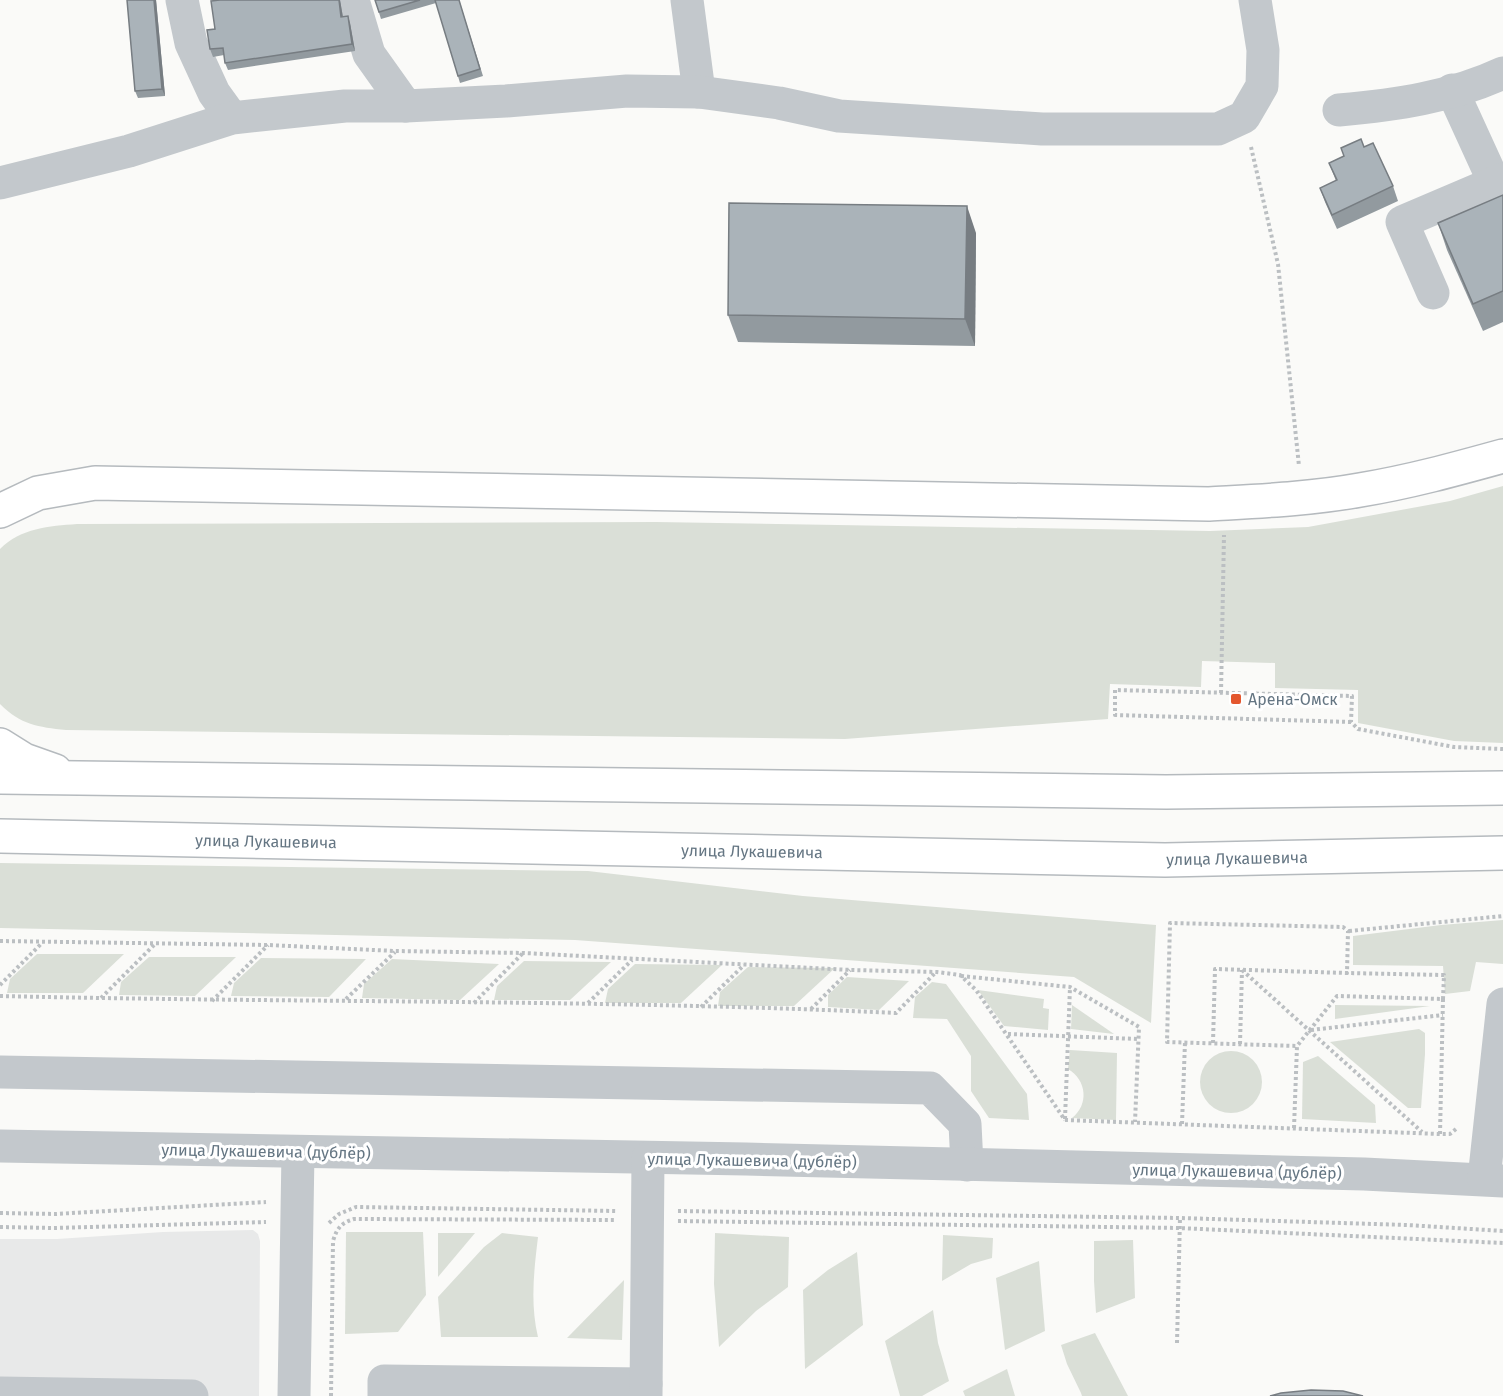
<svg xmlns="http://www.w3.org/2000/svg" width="1503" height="1396" viewBox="0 0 1503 1396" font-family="'Fira Sans',sans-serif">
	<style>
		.built { fill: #e8e9e9 }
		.green { fill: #dadfd7 }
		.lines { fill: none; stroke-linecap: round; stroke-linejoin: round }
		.major-casing { stroke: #b5babe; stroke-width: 36 }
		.path { stroke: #bbbfc2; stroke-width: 4; stroke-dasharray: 3 3; stroke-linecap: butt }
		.minor { stroke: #c3c8cc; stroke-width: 33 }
		.major { stroke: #fff; stroke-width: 33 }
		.wall { fill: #929a9f }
		.shaded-wall { fill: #777d82 }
		.building { fill: #aab3b9; stroke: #777d82; stroke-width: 1.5 }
		.poi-dot { fill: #e4572e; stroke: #fff; stroke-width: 2 }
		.labels { text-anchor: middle; stroke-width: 6; stroke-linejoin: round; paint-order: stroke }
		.poi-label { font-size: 16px; fill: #657683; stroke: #fff; text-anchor: start }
		.street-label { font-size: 16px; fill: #657683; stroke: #fff }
	</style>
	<rect width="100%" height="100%" fill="#fafaf8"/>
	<path class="built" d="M 253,1230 L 258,1234 L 260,1241 L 259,1396 L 0,1396 L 0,1239 L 57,1239 L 163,1232 Z"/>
	<g class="green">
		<path d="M 1503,486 L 1503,743 L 1454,741 L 1358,723 L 1358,690 L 1275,688 L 1275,663 L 1202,661 L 1201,687 L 1110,684 L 1108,719 L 845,739 L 66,730 C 38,727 21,725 0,704 L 0,549 C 21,528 49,526 77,524 L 656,522 L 1210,531 L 1308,527 L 1450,501 Z"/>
		<path d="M 0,863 L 588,871 L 803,896 L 1156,925 L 1151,1023 L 1074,977 L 575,940 L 0,928 Z"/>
		<path d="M 1503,920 L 1503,964 L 1476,962 L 1470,991 L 1445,994 L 1443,966 L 1353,965 L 1353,936 L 1441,925 Z"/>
		<path d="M 37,954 L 124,954 L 83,993 L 7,993 L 10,979 Z"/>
		<path d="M 149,957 L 236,957 L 195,996 L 119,995 L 121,982 Z"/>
		<path d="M 261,958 L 366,959 L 329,997 L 231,996 L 234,983 Z"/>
		<path d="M 392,959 L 499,964 L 460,1000 L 362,998 L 364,984 Z"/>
		<path d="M 524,961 L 611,962 L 570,1000 L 494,1000 L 497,986 Z"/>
		<path d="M 635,964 L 722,965 L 681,1003 L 605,1003 L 608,989 Z"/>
		<path d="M 748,967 L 835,968 L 794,1006 L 718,1006 L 720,992 Z"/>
		<path d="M 847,977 L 909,981 L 879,1010 L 828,1007 L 828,995 Z"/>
		<path d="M 932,982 L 946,984 L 1027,1094 L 1029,1120 L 989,1118 L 971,1091 L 971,1056 L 947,1019 L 913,1018 L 915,997 Z"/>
		<path d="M 978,990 L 1044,999 L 1043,1008 L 1049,1009 L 1048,1030 L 1004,1026 Z"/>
		<path d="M 1072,1005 L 1114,1034 L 1071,1029 Z"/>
		<path d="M 1335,1005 L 1430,1006 L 1335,1019 Z"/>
		<path d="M 1419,1029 L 1425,1033 L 1425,1054 L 1421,1108 L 1408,1108 L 1330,1042 Z"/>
		<path d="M 1070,1050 L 1117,1053 L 1116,1120 L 1072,1118 C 1089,1105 1087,1080 1068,1069 Z"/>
		<circle cx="1231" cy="1082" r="31"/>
		<path d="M 1318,1056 L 1375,1105 L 1376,1123 L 1302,1119 L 1303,1062 Z"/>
		<path d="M 346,1232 L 423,1232 L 426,1295 L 398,1332 L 345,1334 Z"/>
		<path d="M 438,1233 L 475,1233 L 438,1277 Z"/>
		<path d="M 502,1233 L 538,1237 C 534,1271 530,1303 538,1337 L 441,1337 L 438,1297 L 484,1247 Z"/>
		<path d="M 715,1233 L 789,1237 L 788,1287 L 756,1311 L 719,1347 L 714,1284 Z"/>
		<path d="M 943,1235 L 993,1238 L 992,1258 L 971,1264 L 942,1281 Z"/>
		<path d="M 1133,1240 L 1135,1298 L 1096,1313 L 1094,1281 L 1094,1241 Z"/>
		<path d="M 857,1252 L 863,1325 L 805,1369 L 803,1290 L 828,1270 Z"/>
		<path d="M 1039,1261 L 1045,1331 L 1005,1350 L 996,1278 Z"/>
		<path d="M 624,1280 L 622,1340 L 567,1338 Z"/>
		<path d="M 933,1310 L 938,1343 L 949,1381 L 922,1396 L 900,1396 L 885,1341 Z"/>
		<path d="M 1095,1333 L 1128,1396 L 1082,1396 L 1081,1393 L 1067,1364 L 1061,1345 Z"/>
		<path d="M 1007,1369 L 1015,1396 L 965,1396 L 963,1391 Z"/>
	</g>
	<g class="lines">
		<g class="major-casing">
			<g id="major">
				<path d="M 0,511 L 38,493 L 95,483 L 1209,504 C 1260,501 1310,499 1360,490 C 1409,482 1456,469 1503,456"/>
				<path d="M 0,745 L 24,760 L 55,771"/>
				<path d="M 0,777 L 1166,792 L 1503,788"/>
				<path d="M 0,836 L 1165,860 L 1503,853"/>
			</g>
		</g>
		<g class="path">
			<path d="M 1251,147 L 1278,264 L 1299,466"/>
			<path d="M 1221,693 L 1224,535"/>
			<path d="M 1351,722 L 1115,715 L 1115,690 L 1352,696 L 1351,722 L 1358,729 L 1454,747 L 1503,749"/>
			<path d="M 1349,931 L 1503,916"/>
			<path d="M 0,941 L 268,945 L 395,951 L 524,953 L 851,970 L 937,972 L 960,975 L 976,990 L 1065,1120"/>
			<path d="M 1242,970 L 1422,1132"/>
			<path d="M 961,976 L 1070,987 L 1139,1027 L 1135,1122"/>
			<path d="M 0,985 L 42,943"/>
			<path d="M 0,996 C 298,1003 597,999 896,1013 L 936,972"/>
			<path d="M 101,998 L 155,944"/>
			<path d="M 346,999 L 395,952"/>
			<path d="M 212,1001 L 268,945"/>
			<path d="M 474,1003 L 523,953"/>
			<path d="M 588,1003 L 632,960"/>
			<path d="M 701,1007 L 744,965"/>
			<path d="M 811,1009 L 850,970"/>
			<path d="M 1311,1030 L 1443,1015"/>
			<path d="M 1008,1034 L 1138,1039"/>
			<path d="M 1213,1043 L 1215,969 L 1347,973 L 1348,931 L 1343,927 L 1170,923 L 1167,1042 L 1297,1046"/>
			<path d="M 1240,1044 L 1242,970"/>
			<path d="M 1065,1119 L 1070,987"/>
			<path d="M 1065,1120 L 1440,1134 L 1450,1134 L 1456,1129"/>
			<path d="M 1182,1124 L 1185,1042"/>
			<path d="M 1294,1128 L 1297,1046 L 1337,996 L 1443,999 L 1444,975 L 1347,973"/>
			<path d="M 1440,1134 L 1443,999"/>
			<path d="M 678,1211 L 1180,1218 L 1407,1225 L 1503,1231"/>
			<path d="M 0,1213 L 55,1214 L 266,1202"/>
			<path d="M 678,1221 L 1179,1228 L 1503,1243"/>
			<path d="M 329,1223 L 339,1214 L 356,1207 L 617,1211"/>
			<path d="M 0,1227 L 54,1228 L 266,1222"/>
			<path d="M 1177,1343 L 1180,1218"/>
			<path d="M 331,1396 L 333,1241 C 337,1228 341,1223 354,1219 L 615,1220"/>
		</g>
		<g class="minor">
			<path d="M 182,0 L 191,43 L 214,93 L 232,118"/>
			<path d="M 353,0 L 369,54 L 406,106"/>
			<path d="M 687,0 L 699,92"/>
			<path d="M 1452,90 L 1494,182"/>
			<path d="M 1339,110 C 1395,105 1452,97 1503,73"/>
			<path d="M 0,183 L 129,151 L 232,118 L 345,106 L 406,106 L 506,101 L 627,91 L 699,92 L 779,103 L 839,116 L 1042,129 L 1218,129 L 1244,117 L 1262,86 L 1263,50 L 1255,0"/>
			<path d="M 1433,293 L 1402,222 L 1503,179"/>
			<path d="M 0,1072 L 930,1088 L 965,1124 L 967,1165"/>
			<path d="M 0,1146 L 746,1159 L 1364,1174 L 1503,1181"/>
			<path d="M 1484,1179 L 1503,1004"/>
			<path d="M 0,1393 L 192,1396"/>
			<path d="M 294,1396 L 298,1152"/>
			<path d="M 384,1396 L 384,1381 L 646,1384"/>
			<path d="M 646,1396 L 648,1158"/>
		</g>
		<use href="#major" class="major"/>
	</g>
	<g class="wall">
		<path d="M 127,0 L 156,0 L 165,96 L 138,98 L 135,91 Z"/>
		<path d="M 220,0 L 340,0 L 343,17 L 350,23 L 355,51 L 228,70 L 225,63 L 224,55 L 213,57 L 210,49 Z"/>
		<path d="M 375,0 L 459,0 L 483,76 L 460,83 L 436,3 L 381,19 Z"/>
		<path d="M 1364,147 L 1393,186 L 1398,201 L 1337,229 L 1325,202 L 1320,188 L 1336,181 L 1329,163 Z"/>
		<path d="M 1503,195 L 1503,322 L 1483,331 L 1447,250 L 1438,223 Z"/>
		<path d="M 976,233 L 975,346 L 738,342 L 728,315 Z"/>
	</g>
	<g class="shaded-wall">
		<path d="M 154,0 L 156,0 L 165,96 L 162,89 Z"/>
		<path d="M 339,0 L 340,0 L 344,24 L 341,17 Z"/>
		<path d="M 348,16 L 350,23 L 355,51 L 352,44 Z"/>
		<path d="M 967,206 L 976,233 L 975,346 L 965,319 Z"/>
	</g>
	<g class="building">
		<path d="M 127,0 L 154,0 L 162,89 L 135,91 Z"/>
		<path d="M 220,0 L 339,0 L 341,17 L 348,16 L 352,44 L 225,63 L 223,48 L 210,49 L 207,30 L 215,29 L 211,1 Z"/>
		<path d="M 375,0 L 420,0 L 379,12 Z"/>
		<path d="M 435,0 L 459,0 L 480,69 L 458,76 Z"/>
		<path d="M 1361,139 L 1364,147 L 1373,143 L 1393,186 L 1332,215 L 1320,188 L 1337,180 L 1329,163 L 1344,156 L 1341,148 Z"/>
		<path d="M 1503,195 L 1503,291 L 1473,304 L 1438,223 Z"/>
		<path d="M 729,203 L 967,206 L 965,319 L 728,315 Z"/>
		<path d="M 1311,1390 L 1343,1391 L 1363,1396 L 1270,1396 L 1281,1393 Z"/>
	</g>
	<rect class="poi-dot" x="1230" y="693" width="12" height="12" rx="3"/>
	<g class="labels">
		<g class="poi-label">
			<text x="1248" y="705">Арена-Омск</text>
		</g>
		<g class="street-label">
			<text transform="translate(266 841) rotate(1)" y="6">улица Лукашевича</text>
			<text transform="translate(752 851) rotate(1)" y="6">улица Лукашевича</text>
			<text transform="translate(1237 858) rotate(-1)" y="6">улица Лукашевича</text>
			<text transform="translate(266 1151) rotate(1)" y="6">улица Лукашевича (дублёр)</text>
			<text transform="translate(752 1160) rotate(1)" y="6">улица Лукашевича (дублёр)</text>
			<text transform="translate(1237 1171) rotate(1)" y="6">улица Лукашевича (дублёр)</text>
		</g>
	</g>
</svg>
